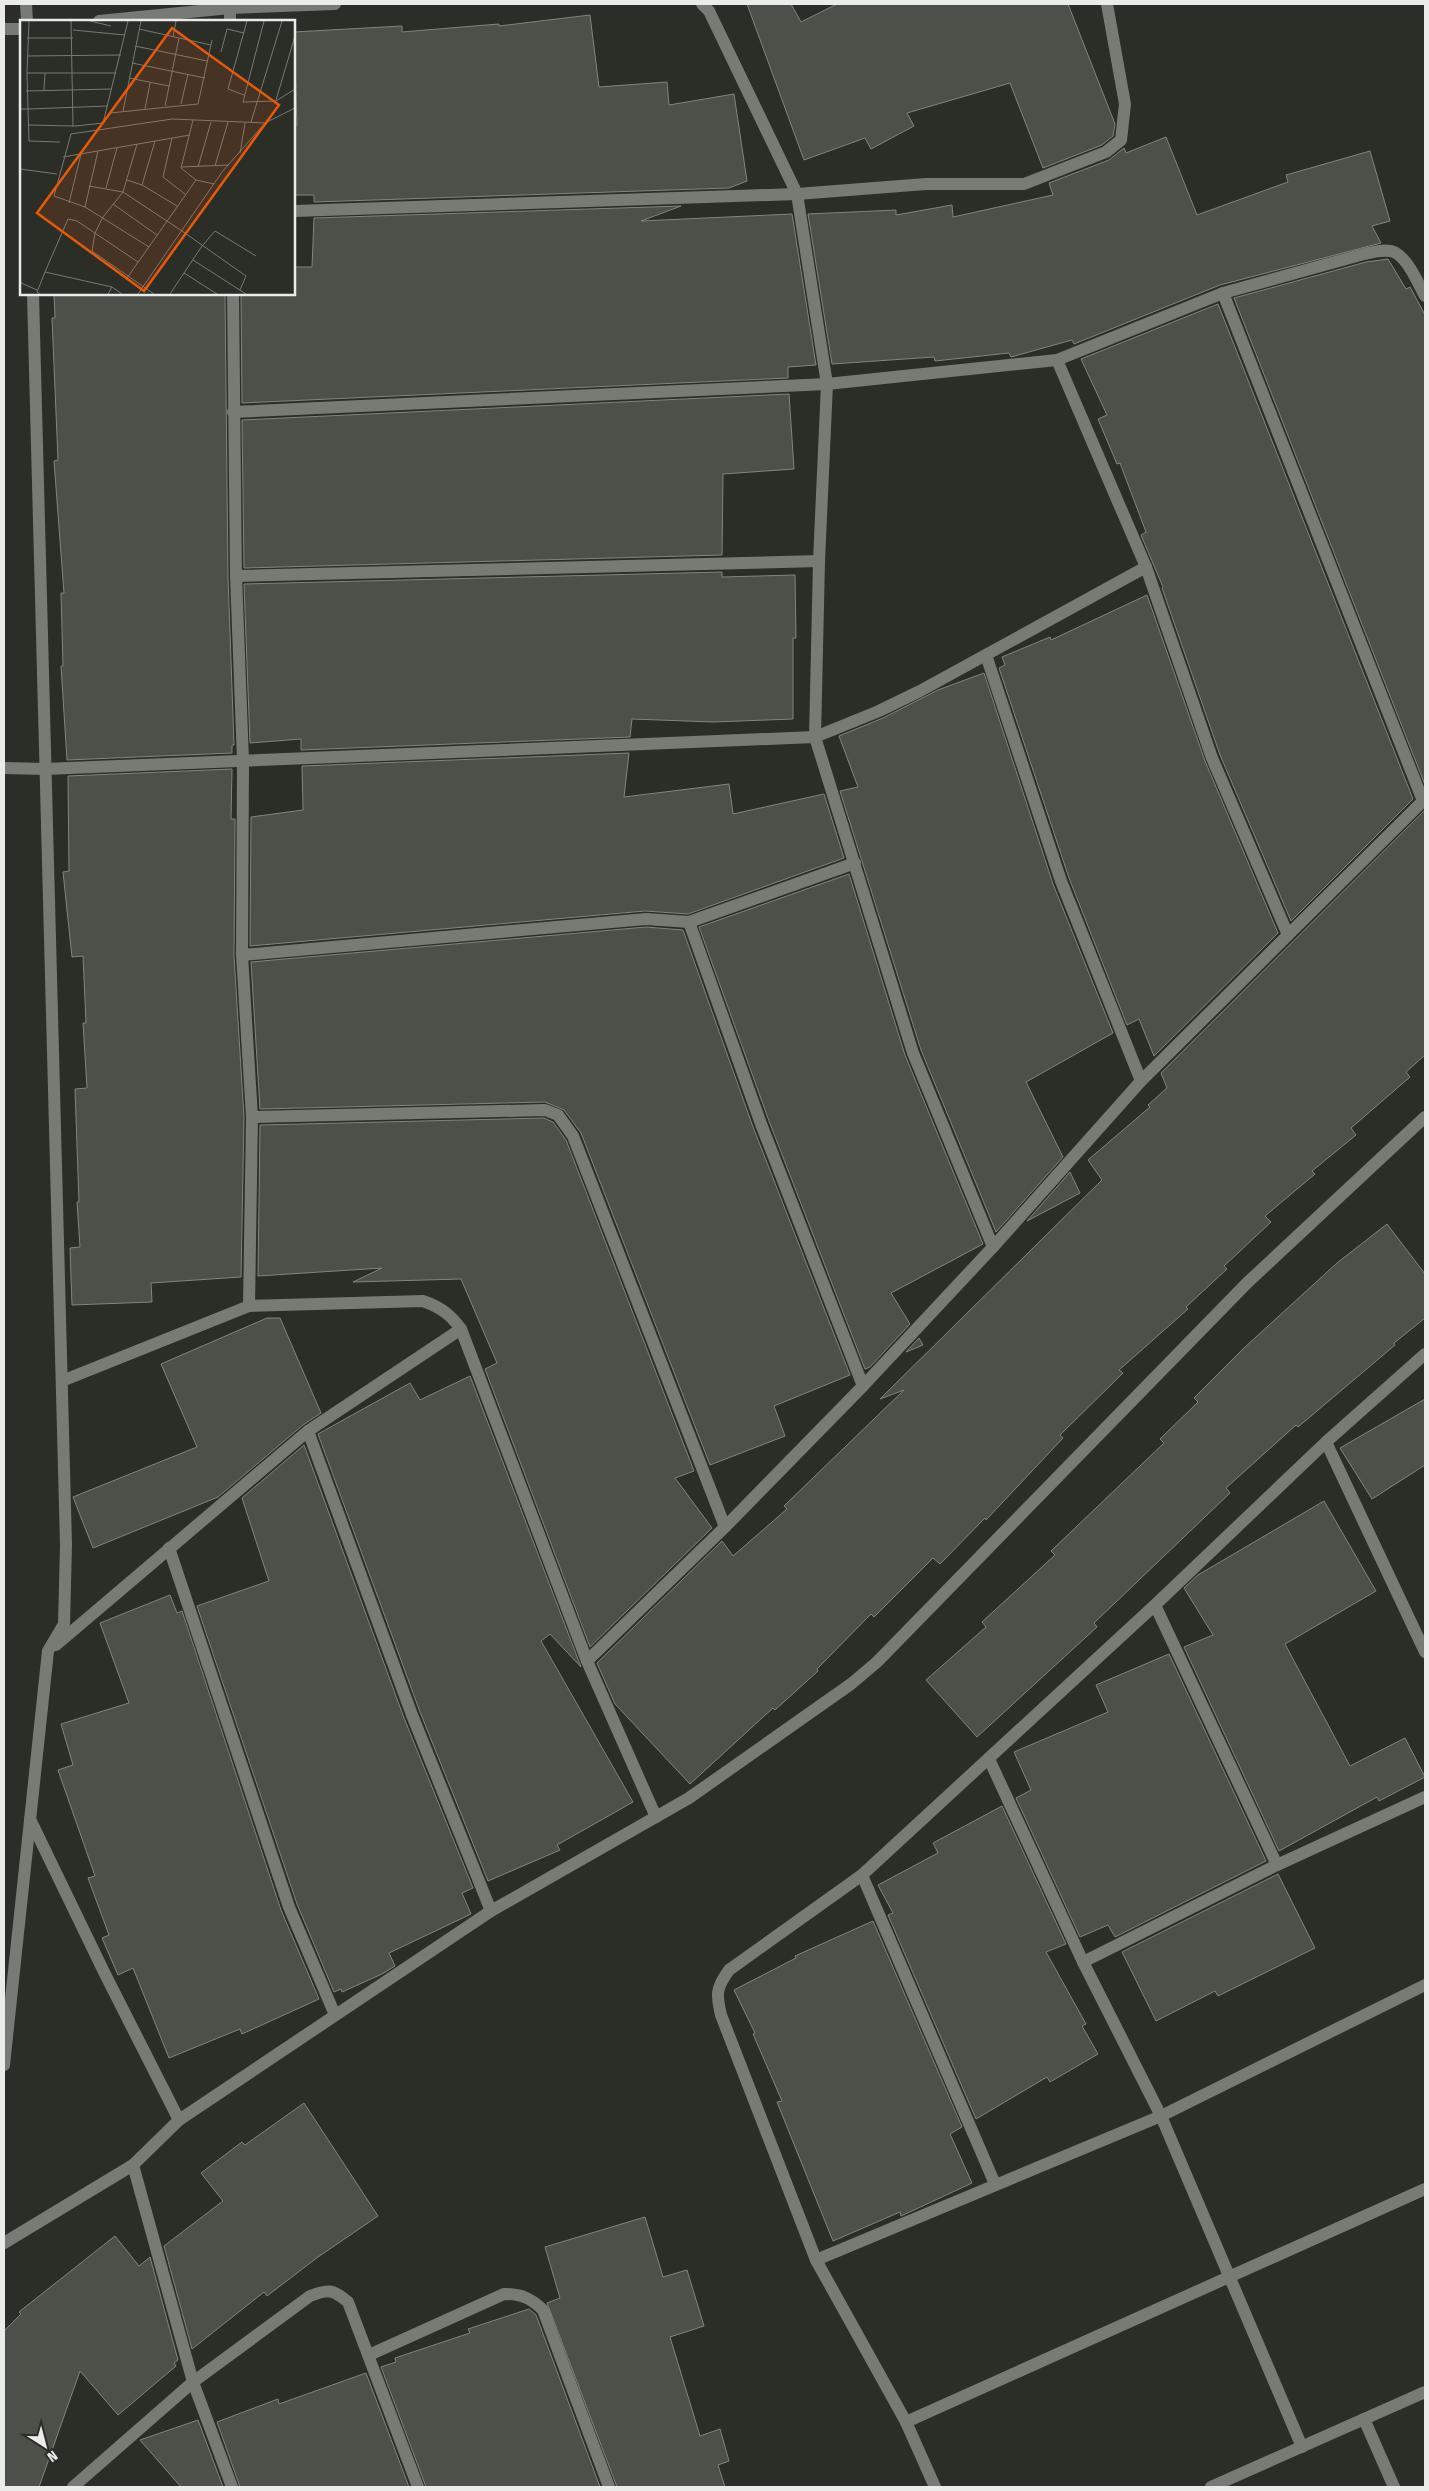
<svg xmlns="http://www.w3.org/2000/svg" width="1429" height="2491" viewBox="0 0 1429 2491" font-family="'Fira Sans Condensed',sans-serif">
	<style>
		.building { fill: #4d4f49; stroke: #82857e }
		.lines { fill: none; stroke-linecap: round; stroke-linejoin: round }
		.street { stroke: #787a74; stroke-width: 12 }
		.inset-road { fill: none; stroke: #787974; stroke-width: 1 }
		.view { fill: #e8590c; fill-opacity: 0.15; stroke: #e8590c; stroke-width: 2.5 }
		.inset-edge { fill: none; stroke: #ebece8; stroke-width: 2.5 }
	</style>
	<rect width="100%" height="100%" fill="#2b2d27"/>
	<g class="building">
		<path d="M 747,4 L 791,4 L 801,22 L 837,4 L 1068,4 L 1115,124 L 1113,136 L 1102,145 L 1043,168 L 1010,83 L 907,113 L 914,126 L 871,149 L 865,138 L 804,160 Z"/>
		<path d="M 590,15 L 599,87 L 667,82 L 669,105 L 734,94 L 747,181 L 729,188 L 314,202 L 314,195 L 294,195 L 294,125 L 297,125 L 294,32 L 402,26 L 402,32 L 499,24 L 499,26 Z"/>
		<path d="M 1166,137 L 1197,215 L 1288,182 L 1286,175 L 1370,151 L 1390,221 L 1372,226 L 1381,243 L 1220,285 L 1074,344 L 1072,340 L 1011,357 L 1009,353 L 935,361 L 934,357 L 832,364 L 808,214 L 896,210 L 896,215 L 952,205 L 953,217 L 1053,195 L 1049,183 L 1109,160 L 1124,148 L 1126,153 Z"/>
		<path d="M 681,206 L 641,221 L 792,214 L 816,365 L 788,367 L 788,378 L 242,403 L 241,294 L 294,294 L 294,267 L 312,267 L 314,218 Z"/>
		<path d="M 1388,259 L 1406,289 L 1410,287 L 1425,315 L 1425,785 L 1234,298 L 1366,262 Z"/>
		<path d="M 54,294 L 225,294 L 228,576 L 234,745 L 232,745 L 232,753 L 67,760 L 61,666 L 63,666 L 61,593 L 64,593 L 54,461 L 58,460 L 52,318 L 55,318 Z"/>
		<path d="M 1218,304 L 1413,799 L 1291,921 L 1220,755 L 1162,588 L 1163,587 L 1141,535 L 1146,532 L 1120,463 L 1117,464 L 1098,419 L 1107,415 L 1081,359 Z"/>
		<path d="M 789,394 L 794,469 L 723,474 L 722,555 L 244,568 L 242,420 Z"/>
		<path d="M 722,572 L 722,577 L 795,575 L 796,638 L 793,638 L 793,719 L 713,722 L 632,719 L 630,737 L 301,750 L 301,739 L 250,743 L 244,584 Z"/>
		<path d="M 1147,595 L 1205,761 L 1278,933 L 1154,1056 L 1139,1019 L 1127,1025 L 1069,878 L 999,668 L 1005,665 L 1002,657 L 1050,637 L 1051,640 Z"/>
		<path d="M 984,673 L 1053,884 L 1113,1033 L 1026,1082 L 1063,1157 L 996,1232 L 921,1050 L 840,791 L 858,787 L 839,736 L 883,718 L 938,690 Z"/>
		<path d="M 629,753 L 624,797 L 729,784 L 733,814 L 824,794 L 844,858 L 688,914 L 645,911 L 250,946 L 251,817 L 303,810 L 302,766 Z"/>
		<path d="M 232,769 L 231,819 L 235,819 L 234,956 L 244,1117 L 241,1277 L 151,1283 L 152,1302 L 72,1305 L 70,1248 L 80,1247 L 77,1202 L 79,1202 L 75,1089 L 87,1088 L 83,1023 L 86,1023 L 83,956 L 72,957 L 63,872 L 69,871 L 68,776 Z"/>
		<path d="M 1425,810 L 1425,1055 L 1406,1072 L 1410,1077 L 1351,1128 L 1356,1135 L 1312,1171 L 1315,1174 L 1265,1216 L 1271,1222 L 1224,1266 L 1227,1269 L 1186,1307 L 1188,1309 L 1119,1370 L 1123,1373 L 1060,1435 L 1063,1438 L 986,1520 L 985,1518 L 940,1564 L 933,1558 L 874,1617 L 871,1614 L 817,1669 L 818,1671 L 775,1710 L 773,1708 L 690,1784 L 615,1704 L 597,1663 L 722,1541 L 733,1556 L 787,1509 L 784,1506 L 904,1390 L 880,1399 L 1102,1180 L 1088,1160 L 1150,1107 L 1148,1105 L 1167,1088 L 1161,1073 Z"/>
		<path d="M 849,874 L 905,1055 L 983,1244 L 891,1293 L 910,1324 L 870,1367 L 865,1369 L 769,1121 L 699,927 Z"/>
		<path d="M 646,927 L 683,930 L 753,1127 L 850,1375 L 774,1406 L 785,1436 L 710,1465 L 581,1133 L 564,1110 L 545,1102 L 260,1109 L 251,962 Z"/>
		<path d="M 544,1118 L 553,1122 L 566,1140 L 694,1471 L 675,1478 L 712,1528 L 590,1647 L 485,1369 L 497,1363 L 461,1279 L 353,1282 L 382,1268 L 258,1276 L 260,1125 Z"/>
		<path d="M 1070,1172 L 1080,1193 L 1027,1221 Z"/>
		<path d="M 1387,1224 L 1425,1274 L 1425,1318 L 1394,1343 L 1395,1345 L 1298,1427 L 1296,1425 L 1226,1488 L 1230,1493 L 1094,1623 L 1097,1627 L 977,1737 L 926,1680 L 986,1627 L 982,1622 L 1055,1555 L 1051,1551 L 1164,1443 L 1160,1439 L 1198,1402 L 1194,1398 L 1244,1348 L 1337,1263 Z"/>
		<path d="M 267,1318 L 280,1318 L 321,1413 L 303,1425 L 218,1497 L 93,1548 L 73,1497 L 197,1447 L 161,1364 Z"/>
		<path d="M 919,1338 L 923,1345 L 906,1352 Z"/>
		<path d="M 470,1376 L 581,1667 L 550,1634 L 541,1641 L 633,1802 L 557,1845 L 560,1850 L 488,1881 L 420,1712 L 318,1434 L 410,1383 L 420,1400 Z"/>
		<path d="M 1425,1399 L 1425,1465 L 1372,1499 L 1340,1448 Z"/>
		<path d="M 304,1445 L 404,1718 L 473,1888 L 462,1893 L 471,1914 L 389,1953 L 395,1966 L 382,1974 L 342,1992 L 341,1989 L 334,1992 L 297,1904 L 197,1606 L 269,1581 L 242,1498 Z"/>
		<path d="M 1324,1501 L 1376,1591 L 1285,1644 L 1350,1766 L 1405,1738 L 1425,1777 L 1379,1801 L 1377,1797 L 1279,1851 L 1184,1647 L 1213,1635 L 1184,1588 L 1198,1575 Z"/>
		<path d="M 170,1595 L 177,1613 L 182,1611 L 281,1910 L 319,1999 L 242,2034 L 240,2029 L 169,2058 L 133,1968 L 118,1975 L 102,1938 L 109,1935 L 88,1878 L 95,1876 L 58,1770 L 73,1765 L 61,1724 L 129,1703 L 100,1623 Z"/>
		<path d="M 1169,1654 L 1266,1861 L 1115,1937 L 1108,1925 L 1080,1937 L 1016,1798 L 1031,1790 L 1014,1752 L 1108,1712 L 1096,1685 Z"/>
		<path d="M 1002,1806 L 1066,1944 L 1046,1952 L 1086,2024 L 1082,2026 L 1098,2054 L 1050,2082 L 1047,2077 L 976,2119 L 888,1915 L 893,1913 L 878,1885 L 938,1853 L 933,1843 Z"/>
		<path d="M 1278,1874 L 1315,1948 L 1218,1996 L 1215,1991 L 1156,2021 L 1122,1952 Z"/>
		<path d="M 873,1921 L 962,2127 L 950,2134 L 972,2183 L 916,2209 L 901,2216 L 900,2212 L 833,2241 L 777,2102 L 782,2101 L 753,2034 L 755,2033 L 734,1990 L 796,1958 L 795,1956 Z"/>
		<path d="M 304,2103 L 378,2216 L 318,2257 L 267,2296 L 264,2292 L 192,2349 L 164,2246 L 223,2201 L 201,2173 L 242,2142 L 245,2145 Z"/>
		<path d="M 645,2217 L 663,2277 L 687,2270 L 704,2326 L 670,2337 L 700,2436 L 720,2429 L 729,2461 L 718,2465 L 725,2487 L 617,2487 L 547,2303 L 560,2298 L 545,2247 Z"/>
		<path d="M 115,2236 L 139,2266 L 150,2257 L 178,2360 L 174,2363 L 176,2366 L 118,2415 L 80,2371 L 39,2487 L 4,2487 L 4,2331 L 21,2314 L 19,2312 Z"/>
		<path d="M 529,2309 L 536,2315 L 600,2487 L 426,2487 L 381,2367 L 396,2362 L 395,2358 L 470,2333 L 468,2329 Z"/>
		<path d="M 366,2373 L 409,2487 L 240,2487 L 217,2422 L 278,2399 L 279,2404 Z"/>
		<path d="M 198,2420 L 223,2487 L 181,2487 L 140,2440 Z"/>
	</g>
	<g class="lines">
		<g class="street">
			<path d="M 26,4 L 27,21"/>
			<path d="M 702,4 L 709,11 L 797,194 L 827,384 L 819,561 L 815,737 L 913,1053 L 993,1247"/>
			<path d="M 230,8 L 230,21"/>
			<path d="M 99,21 L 230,8 L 335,4"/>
			<path d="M 4,29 L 21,29"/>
			<path d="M 294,211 L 797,194 L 926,184 L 1024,184 L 1106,152 L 1121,140 L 1125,104 L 1107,4"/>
			<path d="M 1223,293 L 1423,801"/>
			<path d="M 233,294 L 236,576 L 243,761 L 242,955 L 252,1117 L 249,1306"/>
			<path d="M 1057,360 L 1146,567 L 1212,758 L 1288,935"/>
			<path d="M 233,412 L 827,384 L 1057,360 L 1223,293 L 1364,254 C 1373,252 1387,248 1396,253 C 1409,261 1418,283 1425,296"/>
			<path d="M 236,576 L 819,561"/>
			<path d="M 986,655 L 1061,881 L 1141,1081"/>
			<path d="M 4,768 L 45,769 L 815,737 L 879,711 L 920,691 L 1146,567"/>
			<path d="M 689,922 L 855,863"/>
			<path d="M 242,955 L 646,919 L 689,922 L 761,1124 L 863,1386"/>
			<path d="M 252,1117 L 545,1110 L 558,1115 L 573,1136 L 725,1527"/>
			<path d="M 62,1381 L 249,1306 L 423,1301 C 440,1307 450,1314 461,1329 L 587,1661 L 656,1817"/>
			<path d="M 308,1431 L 412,1715 L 491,1911"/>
			<path d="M 1326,1442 L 1425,1652"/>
			<path d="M 169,1548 L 289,1907 L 335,2015"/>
			<path d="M 1155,1605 L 1277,1865"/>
			<path d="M 56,1645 L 308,1431 L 461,1329"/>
			<path d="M 587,1661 L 725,1527 L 863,1386 L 993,1247 L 1141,1081 L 1425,799"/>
			<path d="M 989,1759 L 1083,1962 L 1161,2116 L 1302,2447"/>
			<path d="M 30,1819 L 104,1972 L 179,2120"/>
			<path d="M 862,1875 L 995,2184"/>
			<path d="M 1083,1962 L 1277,1865 L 1425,1797"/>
			<path d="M 4,2065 L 48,1651 L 64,1624 L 66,1545 L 33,294"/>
			<path d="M 133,2165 L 193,2382 L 232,2487"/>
			<path d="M 4,2243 L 133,2165 L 179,2120 L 491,1911 L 689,1798 L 851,1684 L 877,1662 L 1247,1283 L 1425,1117"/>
			<path d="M 816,2260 L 1161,2116 L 1425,1985"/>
			<path d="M 369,2355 L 504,2294 C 521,2294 531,2298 543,2310 L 609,2487"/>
			<path d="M 1364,2419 L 1394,2487"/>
			<path d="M 906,2422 L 1425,2189"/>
			<path d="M 73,2487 L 193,2382 L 310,2296 C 328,2289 333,2289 348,2302 L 418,2487"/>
			<path d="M 935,2487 L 906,2422 L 816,2260 L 721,2015 C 716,1994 716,1988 729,1970 L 862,1875 L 1155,1605 L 1326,1442 L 1425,1354"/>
			<path d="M 1211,2487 L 1425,2392"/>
		</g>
	</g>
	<g transform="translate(20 20)">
		<rect width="275" height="275" fill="#2b2d27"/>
		<path class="inset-road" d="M 9,1 L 7,53 L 96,53M 51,1 L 53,106 L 56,106 L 83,103 L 108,1M 70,1 L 91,6M 244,1 L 223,82 L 256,81 L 275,69M 119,9 L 191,25M 53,10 L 105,15M 153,17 L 156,1M 7,18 L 53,18M 115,26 L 187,41M 201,32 L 207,9 L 224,13M 7,36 L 101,35M 112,43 L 185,58M 7,53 L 8,89 L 88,86M 109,58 L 149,66M 24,70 L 25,53M 6,71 L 92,69M 224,75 L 208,69 L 227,1M 256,80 L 275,16M 161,84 L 168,54M 145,86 L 159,18M 0,89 L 8,89 L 9,121 L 40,122M 125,89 L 130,63M 103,91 L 121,1M 90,93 L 178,84 L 192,20M 173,100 L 161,148 L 176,160 L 194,164M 231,102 L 262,1M 8,105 L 53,106M 152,118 L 143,157 L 165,174M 135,121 L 122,165 L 157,186M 117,124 L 103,172 L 83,197 L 75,213 L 72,231 L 134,274M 220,133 L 225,103M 43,137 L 170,115M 195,146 L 208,102M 161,147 L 209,145M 178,147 L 191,102M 0,149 L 37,154M 107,160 L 122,165M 69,166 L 103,172 L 162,211 L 226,256 L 220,270M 86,168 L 97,128M 49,183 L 61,134M 93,184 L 137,215M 65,187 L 78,131M 129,227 L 65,187 L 34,176 L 51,114 L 152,99 L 245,103 L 275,88M 173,240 L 226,274M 25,252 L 48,199 L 57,201 L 118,242M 164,253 L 197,274M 107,258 L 176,160M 1,263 L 17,270M 20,274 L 17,272 L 25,252 L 92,267M 88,274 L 92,267 L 102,274M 118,274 L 202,152 L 245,103M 150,274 L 182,226 L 195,211 L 236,236"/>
		<path class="view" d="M 152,8 L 259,85 L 124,271 L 17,193 Z"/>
		<rect width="275" height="275" class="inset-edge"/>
	</g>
	<rect width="1429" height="2491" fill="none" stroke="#ebece8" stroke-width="10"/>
	<g transform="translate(45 2446) rotate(144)" stroke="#2b2d27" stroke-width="4" paint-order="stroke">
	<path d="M0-4L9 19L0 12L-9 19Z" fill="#ebece8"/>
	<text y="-8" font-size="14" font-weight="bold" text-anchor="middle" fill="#ebece8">N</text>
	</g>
</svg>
